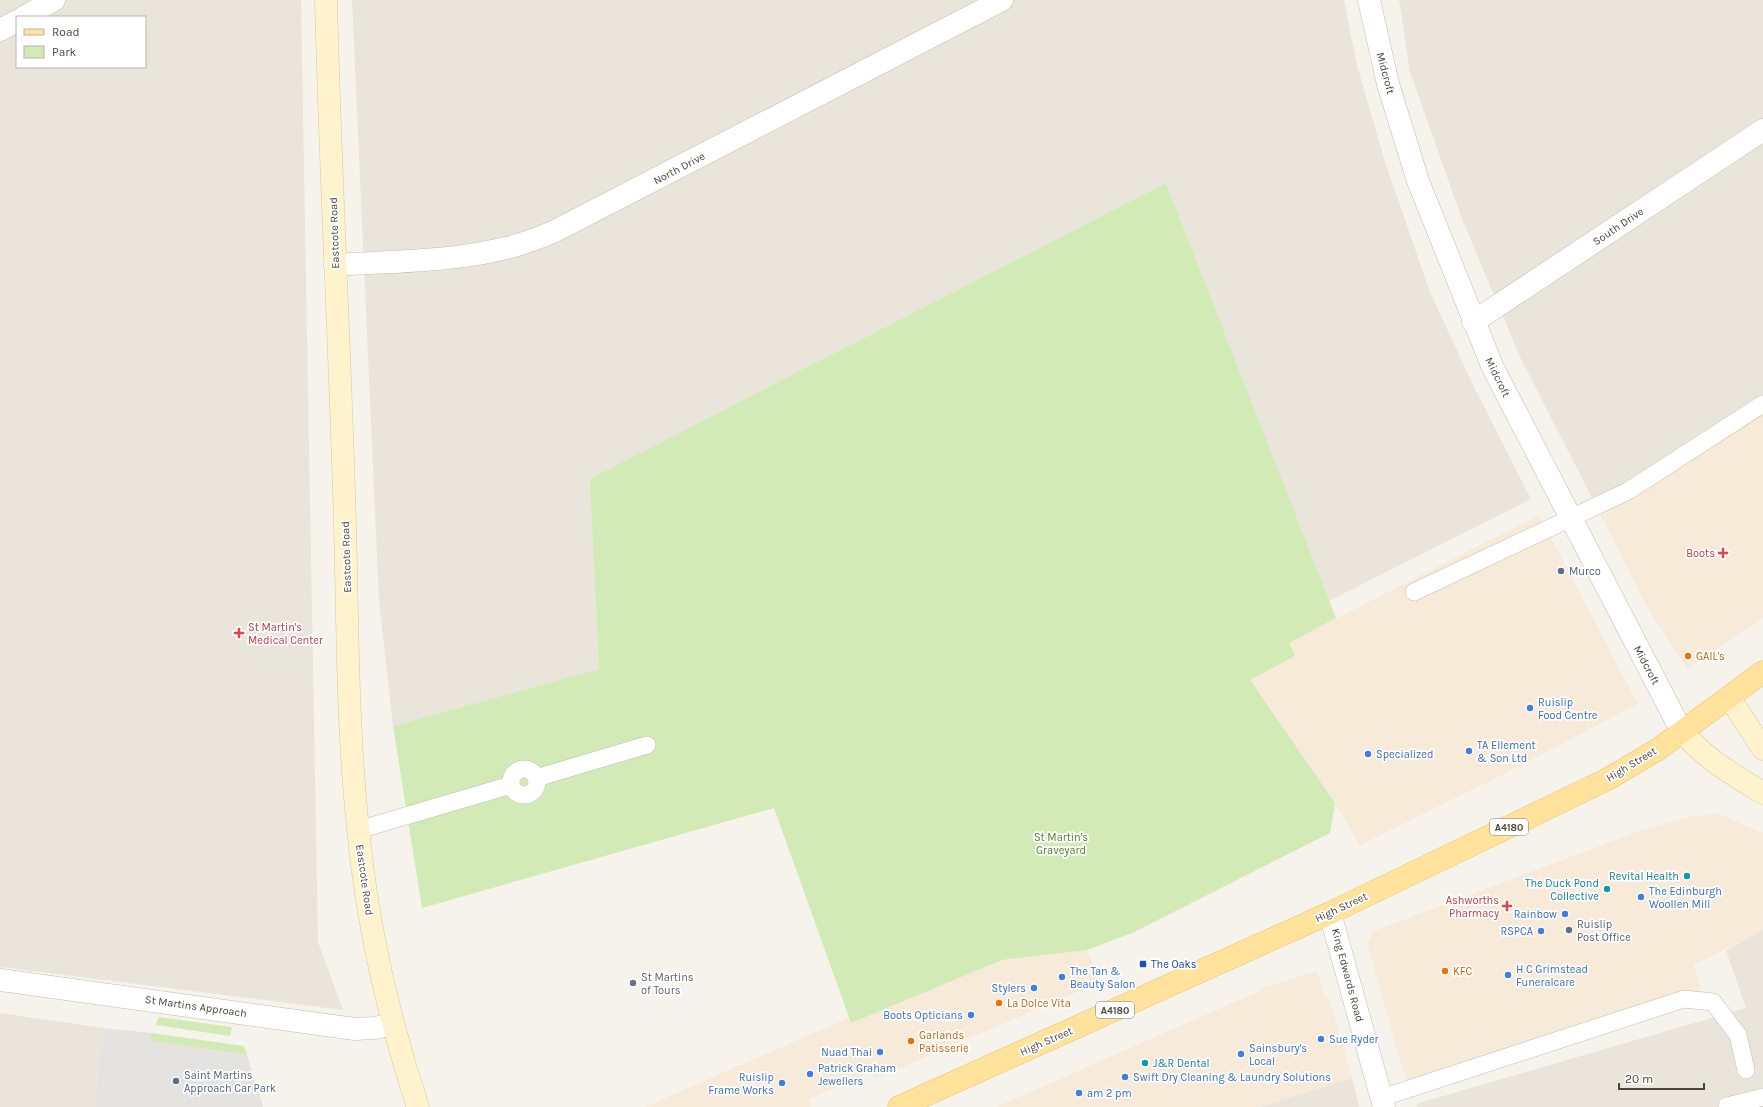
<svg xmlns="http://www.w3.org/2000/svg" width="1763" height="1107" viewBox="0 0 1763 1107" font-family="Karla,sans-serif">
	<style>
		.residential { fill: #eae5da; fill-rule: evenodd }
		.commercial { fill: #f7ead8 }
		.green { fill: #d2eab5 }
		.parking { fill: #e5e3e0 }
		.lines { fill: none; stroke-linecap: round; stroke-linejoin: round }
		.service-casing { stroke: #c2bbae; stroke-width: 18 }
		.minor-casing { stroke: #c2bbae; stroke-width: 23 }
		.secondary-casing { stroke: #d6c79b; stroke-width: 23 }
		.primary-casing { stroke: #e6c16a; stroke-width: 23 }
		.service { stroke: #fff; stroke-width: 17 }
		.minor { stroke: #fff; stroke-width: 22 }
		.secondary { stroke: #fff3cd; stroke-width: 22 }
		.primary { stroke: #ffe39c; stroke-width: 22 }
		.health-dot { fill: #e0444e; stroke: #fff; stroke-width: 1.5 }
		.service-dot { fill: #5c6f8a; stroke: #fff; stroke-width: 1.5 }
		.food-dot { fill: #e8710a; stroke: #fff; stroke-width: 1.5 }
		.shop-dot { fill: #3f7fe0; stroke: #fff; stroke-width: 1.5 }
		.culture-dot { fill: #0f9aa8; stroke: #fff; stroke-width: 1.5 }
		.transit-dot { fill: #1a4fb4; stroke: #fff; stroke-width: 1.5 }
		.worship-dot { fill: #6b7280; stroke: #fff; stroke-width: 1.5 }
		.labels { text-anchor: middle; stroke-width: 3.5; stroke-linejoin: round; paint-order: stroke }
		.shield { fill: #fff; stroke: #817c74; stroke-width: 1 }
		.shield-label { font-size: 10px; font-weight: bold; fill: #4b4439 }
		.street-label { font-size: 11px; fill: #4b4439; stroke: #fff }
		.health-label { font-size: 11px; fill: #be3a42; stroke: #fff; text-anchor: end }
		.service-label { font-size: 11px; fill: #4e5e75; stroke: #fff; text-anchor: start }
		.food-label { font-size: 11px; fill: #c56008; stroke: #fff; text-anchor: start }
		.shop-label { font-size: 11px; fill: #366cbe; stroke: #fff; text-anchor: start }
		.park-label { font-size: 11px; fill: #4a7f2a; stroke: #fff }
		.culture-label { font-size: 11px; fill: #0d838f; stroke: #fff; text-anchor: end }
		.transit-label { font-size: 11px; fill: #164399; stroke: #fff; text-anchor: start }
		.worship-label { font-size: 11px; fill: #5b616d; stroke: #fff; text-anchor: start }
	</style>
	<rect width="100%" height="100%" fill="#f6f3ec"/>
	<g class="residential">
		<path d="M 0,0 L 301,0 L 318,942 L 343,1010 L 0,967 ZM 17,17 L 145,17 L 145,67 L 17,67 Z"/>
		<path d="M 352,0 L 1344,0 L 1357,65 L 1385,162 L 1430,292 L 1472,383 L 1531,499 L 1329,601 L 1166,183 L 591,479 L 599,669 L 393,726 L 379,601 Z"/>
		<path d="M 1399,0 L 1763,0 L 1763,395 L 1623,488 L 1594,502 L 1520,357 L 1462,219 L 1410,72 Z"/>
		<path d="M 1763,930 L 1763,1107 L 1415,1107 L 1419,1103 L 1746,1008 L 1726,950 Z"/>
		<path d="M 0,1013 L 103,1028 L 94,1107 L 0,1107 Z"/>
		<path d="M 1352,1078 L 1359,1107 L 1259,1107 Z"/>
	</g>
	<g class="commercial">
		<path d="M 1763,395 L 1763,618 L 1687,669 L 1643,600 L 1594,502 L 1623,488 Z"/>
		<path d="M 1539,515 L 1638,704 L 1498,777 L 1360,845 L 1335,803 L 1249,680 L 1295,656 L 1288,643 Z"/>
		<path d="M 1717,813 L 1763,833 L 1763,930 L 1694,965 L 1701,989 L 1656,1007 L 1409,1092 L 1367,943 L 1374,931 L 1639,831 L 1689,817 Z"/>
		<path d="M 1087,950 L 1100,982 L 875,1079 L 872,1072 L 851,1080 L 809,1099 L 812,1106 L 810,1107 L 645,1107 L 848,1018 L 851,1023 L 1002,960 Z"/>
		<path d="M 1317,971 L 1325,998 L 1329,997 L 1352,1078 L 1259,1107 L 996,1107 L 1255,993 L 1265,987 Z"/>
	</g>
	<g class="green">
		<path d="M 1166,183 L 1336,618 L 1289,643 L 1295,656 L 1250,680 L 1335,803 L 1330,833 L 1132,933 L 1087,950 L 1002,960 L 851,1023 L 774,808 L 422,908 L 393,726 L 599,669 L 590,479 Z"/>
		<path d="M 158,1017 L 232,1027 L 230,1036 L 156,1025 Z"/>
		<path d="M 151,1033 L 244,1046 L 247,1055 L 150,1041 Z"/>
	</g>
	<path class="parking" d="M 103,1028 L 151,1033 L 151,1041 L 247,1055 L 263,1107 L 94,1107 Z"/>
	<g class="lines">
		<g class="service-casing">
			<g id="service">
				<path d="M 1414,592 L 1628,491 L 1763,404"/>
				<circle cx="524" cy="782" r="13"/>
				<path d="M 536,778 L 647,745"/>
				<path d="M 358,830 L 511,785"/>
				<path d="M 1381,1098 L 1684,999 L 1713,1002 L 1738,1035 L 1746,1070"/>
				<path d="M 1727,1107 L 1727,1106 L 1763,1097"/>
			</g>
		</g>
		<g class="minor-casing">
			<g id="minor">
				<path d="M 1369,0 L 1388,84 L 1418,181 L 1493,368 L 1682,732"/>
				<path d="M 24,17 L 54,0"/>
				<path d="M 0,30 L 17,21"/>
				<path d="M 335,265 C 392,261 451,262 506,248 C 523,244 539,238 555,231 L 1002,0"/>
				<path d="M 1473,322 L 1763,130"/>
				<path d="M 1330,913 L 1384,1107"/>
				<path d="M 0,980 L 355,1029 L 375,1028 L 393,1024"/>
			</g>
		</g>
		<g class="secondary-casing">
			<g id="secondary">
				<path d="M 326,0 C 330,164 339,328 344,493 C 348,604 346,717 358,828 C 367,924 388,1016 418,1107"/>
				<path d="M 1729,697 L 1763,749"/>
				<path d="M 1682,732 C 1706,759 1732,774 1763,793"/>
			</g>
		</g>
		<g class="primary-casing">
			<path id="primary" d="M 899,1107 L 1330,913 L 1606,780 L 1657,750 L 1763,672"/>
		</g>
		<use href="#service" class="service"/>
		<use href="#minor" class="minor"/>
		<use href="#secondary" class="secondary"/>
		<use href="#primary" class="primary"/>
	</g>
	<g class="health-dot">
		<path d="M1721 547h4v4h4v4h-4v4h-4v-4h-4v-4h4z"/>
		<path d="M237 627h4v4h4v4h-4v4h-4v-4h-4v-4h4z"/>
		<path d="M1505 900h4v4h4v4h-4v4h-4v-4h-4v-4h4z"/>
	</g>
	<g class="service-dot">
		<circle cx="1561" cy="571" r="4"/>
		<circle cx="1569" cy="930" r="4"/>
		<circle cx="176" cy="1081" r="4"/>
	</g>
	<g class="food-dot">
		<circle cx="1688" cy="656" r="4"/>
		<circle cx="1445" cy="971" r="4"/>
		<circle cx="999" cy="1003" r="4"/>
		<circle cx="911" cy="1041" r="4"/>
	</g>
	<g class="shop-dot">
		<circle cx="1530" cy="708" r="4"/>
		<circle cx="1469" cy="751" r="4"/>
		<circle cx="1368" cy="754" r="4"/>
		<circle cx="1641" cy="897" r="4"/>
		<circle cx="1565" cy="914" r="4"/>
		<circle cx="1541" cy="931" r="4"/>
		<circle cx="1508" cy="975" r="4"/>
		<circle cx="1062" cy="977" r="4"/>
		<circle cx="1034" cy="988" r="4"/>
		<circle cx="971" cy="1015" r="4"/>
		<circle cx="1321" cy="1039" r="4"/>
		<circle cx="880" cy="1052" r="4"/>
		<circle cx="1241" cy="1054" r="4"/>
		<circle cx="810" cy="1074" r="4"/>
		<circle cx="1125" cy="1077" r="4"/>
		<circle cx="782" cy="1083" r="4"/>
		<circle cx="1079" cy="1093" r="4"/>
	</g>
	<g class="culture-dot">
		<circle cx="1687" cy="876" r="4"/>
		<circle cx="1607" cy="889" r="4"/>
		<circle cx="1145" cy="1063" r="4"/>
	</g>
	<rect class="transit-dot" x="1139" y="960" width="8" height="8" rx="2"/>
	<circle class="worship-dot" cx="633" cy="983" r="4"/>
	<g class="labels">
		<g class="shield">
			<rect x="1490" y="819" width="38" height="16" rx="3"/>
			<rect x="1096" y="1002" width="38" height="16" rx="3"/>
		</g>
		<g class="shield-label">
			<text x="1509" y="831">A4180</text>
			<text x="1115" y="1014">A4180</text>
		</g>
		<g class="street-label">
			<text transform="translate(1386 73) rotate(75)" y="4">Midcroft</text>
			<text transform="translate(679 168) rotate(-28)" y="4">North Drive</text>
			<text transform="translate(1618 226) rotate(-34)" y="4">South Drive</text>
			<text transform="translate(334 233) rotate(-92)" y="4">Eastcote Road</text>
			<text transform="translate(1498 377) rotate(64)" y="4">Midcroft</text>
			<text transform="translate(346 557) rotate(-92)" y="4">Eastcote Road</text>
			<text transform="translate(1647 665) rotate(62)" y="4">Midcroft</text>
			<text transform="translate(1631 764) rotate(-31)" y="4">High Street</text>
			<text transform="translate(365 880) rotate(82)" y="4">Eastcote Road</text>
			<text transform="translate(1341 907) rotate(-25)" y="4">High Street</text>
			<text transform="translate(1348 975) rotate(75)" y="4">King Edwards Road</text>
			<text transform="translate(196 1006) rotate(8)" y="4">St Martins Approach</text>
			<text transform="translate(1046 1041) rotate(-24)" y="4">High Street</text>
		</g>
		<g class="health-label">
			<text x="1715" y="557">Boots</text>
			<text x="248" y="631" text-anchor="start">St Martin's<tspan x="248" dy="13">Medical Center</tspan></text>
			<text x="1499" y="904">Ashworths<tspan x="1499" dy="13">Pharmacy</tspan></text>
		</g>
		<g class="service-label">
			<text x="1569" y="575">Murco</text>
			<text x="1577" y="928">Ruislip<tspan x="1577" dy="13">Post Office</tspan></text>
			<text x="184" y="1079">Saint Martins<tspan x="184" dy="13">Approach Car Park</tspan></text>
		</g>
		<g class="food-label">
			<text x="1696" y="660">GAIL's</text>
			<text x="1453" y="975">KFC</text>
			<text x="1007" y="1007">La Dolce Vita</text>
			<text x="919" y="1039">Garlands<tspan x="919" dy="13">Patisserie</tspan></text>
		</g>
		<g class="shop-label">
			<text x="1538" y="706">Ruislip<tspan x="1538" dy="13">Food Centre</tspan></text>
			<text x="1477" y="749">TA Ellement<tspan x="1477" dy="13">&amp; Son Ltd</tspan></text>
			<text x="1376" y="758">Specialized</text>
			<text x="1649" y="895">The Edinburgh<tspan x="1649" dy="13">Woollen Mill</tspan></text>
			<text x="1557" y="918" text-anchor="end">Rainbow</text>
			<text x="1533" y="935" text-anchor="end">RSPCA</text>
			<text x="1516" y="973">H C Grimstead<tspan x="1516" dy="13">Funeralcare</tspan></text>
			<text x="1070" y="975">The Tan &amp;<tspan x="1070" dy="13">Beauty Salon</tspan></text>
			<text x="1026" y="992" text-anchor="end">Stylers</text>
			<text x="963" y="1019" text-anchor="end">Boots Opticians</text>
			<text x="1329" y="1043">Sue Ryder</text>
			<text x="1249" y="1052">Sainsbury's<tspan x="1249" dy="13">Local</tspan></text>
			<text x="872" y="1056" text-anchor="end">Nuad Thai</text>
			<text x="818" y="1072">Patrick Graham<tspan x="818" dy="13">Jewellers</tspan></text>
			<text x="774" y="1081" text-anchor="end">Ruislip<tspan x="774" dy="13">Frame Works</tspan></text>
			<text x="1133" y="1081">Swift Dry Cleaning &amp; Laundry Solutions</text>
			<text x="1087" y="1097">am 2 pm</text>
		</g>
		<g class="park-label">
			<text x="1061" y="841">St Martin's<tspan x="1061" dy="13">Graveyard</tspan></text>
		</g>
		<g class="culture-label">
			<text x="1679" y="880">Revital Health</text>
			<text x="1599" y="887">The Duck Pond<tspan x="1599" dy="13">Collective</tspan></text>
			<text x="1153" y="1067" text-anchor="start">J&amp;R Dental</text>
		</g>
		<g class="transit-label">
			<text x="1151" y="968">The Oaks</text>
		</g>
		<g class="worship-label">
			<text x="641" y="981">St Martins<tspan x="641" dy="13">of Tours</tspan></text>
		</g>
	</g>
	<rect x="16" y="16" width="130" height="52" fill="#ffffff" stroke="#b7b4b0"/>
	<rect x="24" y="29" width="20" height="6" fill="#ffe39c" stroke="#b7b4b0"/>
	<text x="52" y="36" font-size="12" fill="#4b4439">Road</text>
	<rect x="24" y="46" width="20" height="12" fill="#d2eab5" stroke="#b7b4b0"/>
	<text x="52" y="56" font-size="12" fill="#4b4439">Park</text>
	<path d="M1619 1083v6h85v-6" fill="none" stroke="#4b4439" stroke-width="2"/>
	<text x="1625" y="1083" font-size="12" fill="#4b4439" stroke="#ffffff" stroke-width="3" paint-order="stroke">20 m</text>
</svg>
